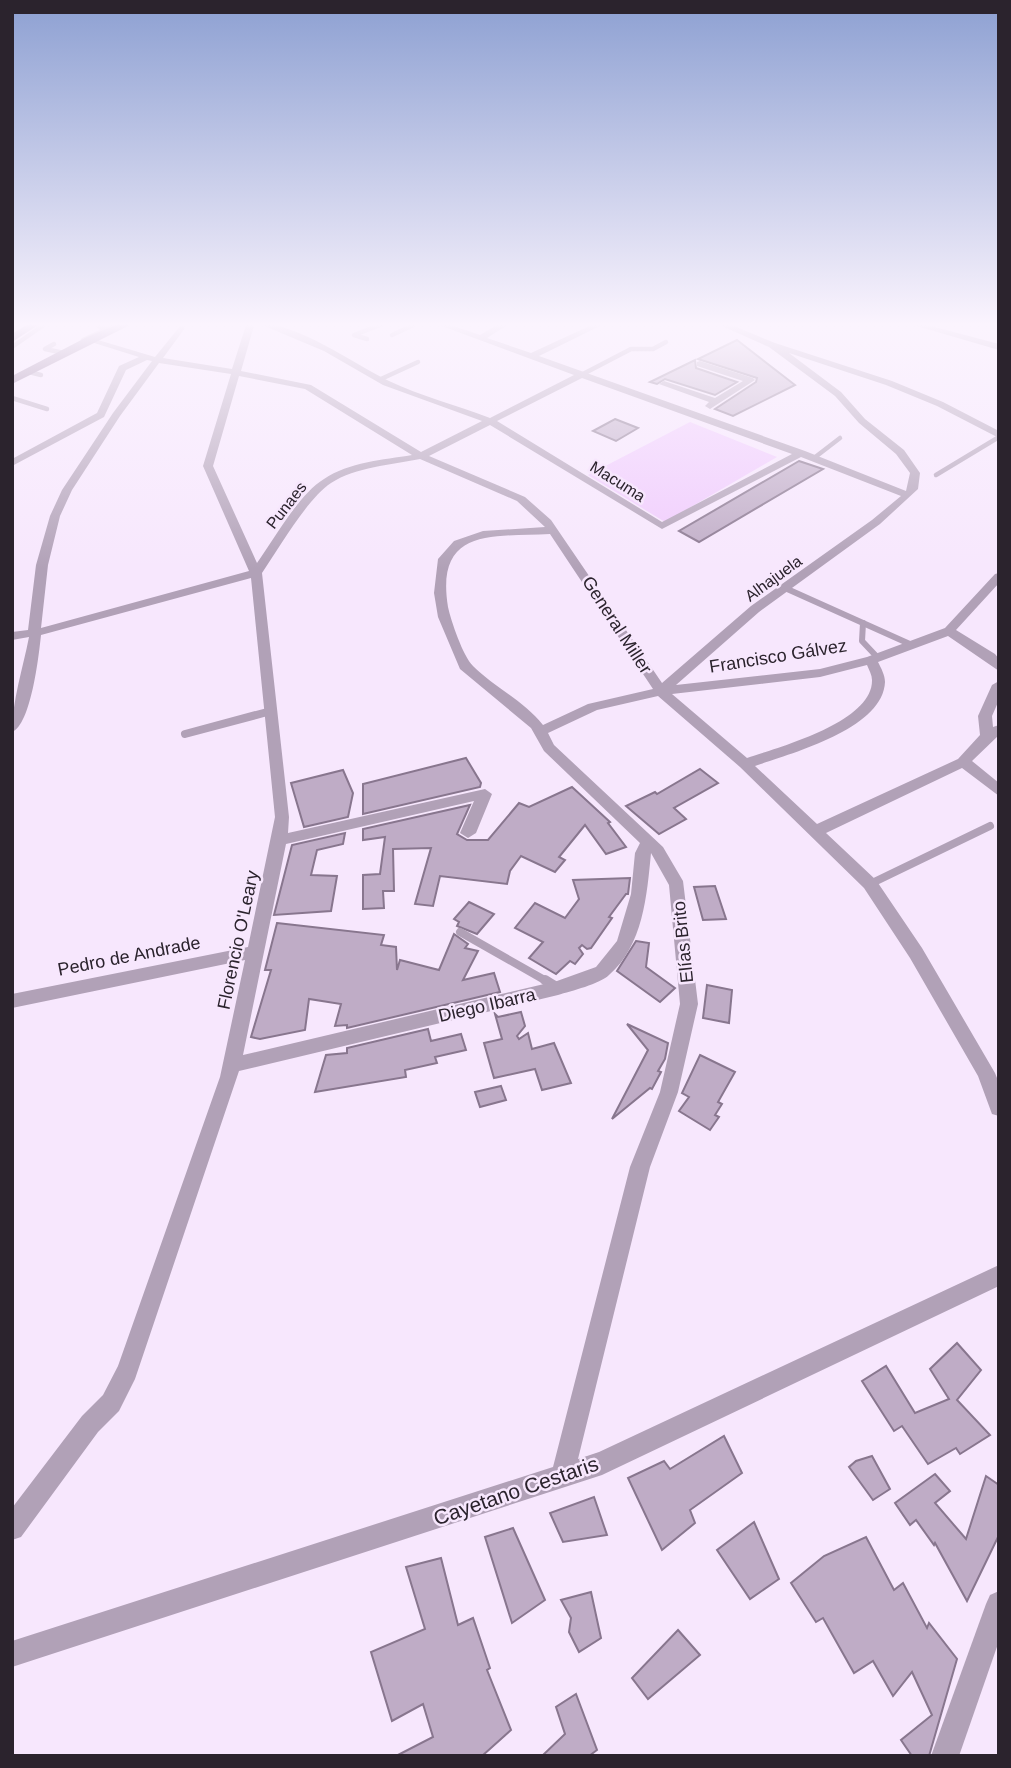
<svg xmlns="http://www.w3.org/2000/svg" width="1011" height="1768" viewBox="0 0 1011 1768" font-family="Helvetica,sans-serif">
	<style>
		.green { fill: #f0cbfd }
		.building { fill: #bfacc6; stroke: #88768e; stroke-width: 2 }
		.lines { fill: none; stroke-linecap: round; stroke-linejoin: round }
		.service-far3 { stroke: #b1a1b7; stroke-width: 4.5 }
		.service-far2 { stroke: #b1a1b7; stroke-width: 6 }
		.service-far1 { stroke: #b1a1b7; stroke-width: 8 }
		.service { stroke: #b1a1b7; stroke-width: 10 }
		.minor { fill: #b1a1b7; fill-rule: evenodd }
		.primary { fill: #7e6288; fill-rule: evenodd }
		.labels { text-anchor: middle; stroke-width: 5; stroke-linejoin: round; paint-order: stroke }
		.far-street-label { font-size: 16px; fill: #2b232d; stroke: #f7e7fd }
		.street-label { font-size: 18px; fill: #2b232d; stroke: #f7e7fd }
		.near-street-label { font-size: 21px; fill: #2b232d; stroke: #f7e7fd }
	</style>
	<rect width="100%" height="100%" fill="#f7e7fd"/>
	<path class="green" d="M 690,422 L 777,457 L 665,522 L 588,475 Z"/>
	<g class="building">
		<path d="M 737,340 L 795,385 L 733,416 L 715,409 L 756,382 L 757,378 L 698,359 Z"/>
		<path d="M 695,360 L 696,368 L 737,382 L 715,395 L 665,379 L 657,384 L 650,382 Z"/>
		<path d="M 615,419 L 638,428 L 616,441 L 593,431 Z"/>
		<path d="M 799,461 L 823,469 L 699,542 L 679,531 Z"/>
		<path d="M 466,758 L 481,783 L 480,787 L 363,814 L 363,784 Z"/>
		<path d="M 700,769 L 718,783 L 674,808 L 686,819 L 659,834 L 626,806 L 655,792 L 657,794 Z"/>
		<path d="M 343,770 L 353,793 L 348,817 L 304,827 L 291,783 Z"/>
		<path d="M 572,787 L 610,822 L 608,823 L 626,847 L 606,854 L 585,825 L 559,857 L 565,860 L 555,872 L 521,856 L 510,871 L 507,884 L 440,876 L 433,906 L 415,904 L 431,848 L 393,849 L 394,891 L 383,891 L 384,908 L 363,909 L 363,875 L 380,874 L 385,837 L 363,840 L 363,829 L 470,805 L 457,834 L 467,840 L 488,840 L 519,803 L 529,807 Z"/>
		<path d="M 345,833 L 343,844 L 317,850 L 311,875 L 337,876 L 331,911 L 274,915 L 292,845 Z"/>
		<path d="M 630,878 L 628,894 L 626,894 L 609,917 L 612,918 L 591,948 L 587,949 L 582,945 L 579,948 L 583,954 L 575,964 L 570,961 L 556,974 L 529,958 L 543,942 L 515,928 L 535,903 L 565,918 L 579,899 L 573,880 Z"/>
		<path d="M 715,886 L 726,919 L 703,920 L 694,887 Z"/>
		<path d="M 469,902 L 494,914 L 477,934 L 457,926 L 459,922 L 454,919 Z"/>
		<path d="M 277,923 L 384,935 L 381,945 L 396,947 L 397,970 L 400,960 L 439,970 L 454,934 L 468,944 L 465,948 L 478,951 L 463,980 L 494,973 L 500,992 L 347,1028 L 347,1025 L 335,1026 L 341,1004 L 309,999 L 305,1030 L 260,1039 L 251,1037 L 271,970 L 265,970 Z"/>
		<path d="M 636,941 L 649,943 L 646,967 L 675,988 L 660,1002 L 617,971 Z"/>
		<path d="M 707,985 L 732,990 L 729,1023 L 703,1018 Z"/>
		<path d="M 521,1012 L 525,1026 L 517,1036 L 519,1039 L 528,1033 L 532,1049 L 554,1043 L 571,1083 L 542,1090 L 535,1069 L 494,1078 L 484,1043 L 502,1039 L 495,1014 L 498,1017 Z"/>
		<path d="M 627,1024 L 668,1043 L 665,1059 L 658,1071 L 661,1072 L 652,1089 L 650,1088 L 612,1119 L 648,1050 Z"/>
		<path d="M 428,1029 L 431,1041 L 461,1034 L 466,1050 L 435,1057 L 437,1063 L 405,1070 L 406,1077 L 315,1092 L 326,1055 L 347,1053 L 347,1048 Z"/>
		<path d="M 700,1055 L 735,1072 L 718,1102 L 722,1104 L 715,1115 L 719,1117 L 710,1130 L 679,1111 L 689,1097 L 682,1093 Z"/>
		<path d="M 501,1086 L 506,1100 L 480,1107 L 475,1092 Z"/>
		<path d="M 957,1343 L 981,1370 L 957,1400 L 990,1435 L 960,1454 L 956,1448 L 928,1464 L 902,1426 L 894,1431 L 862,1381 L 886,1366 L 915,1413 L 949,1399 L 930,1369 Z"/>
		<path d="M 724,1436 L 742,1473 L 690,1510 L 695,1523 L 662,1550 L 628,1478 L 664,1461 L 670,1469 Z"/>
		<path d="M 872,1456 L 890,1489 L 873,1500 L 849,1467 L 856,1461 Z"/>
		<path d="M 935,1474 L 950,1491 L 935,1503 L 966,1539 L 986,1476 L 999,1485 L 999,1535 L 967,1601 L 935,1543 L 934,1545 L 916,1520 L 910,1525 L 895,1503 Z"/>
		<path d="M 594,1497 L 607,1535 L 563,1542 L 550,1513 Z"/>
		<path d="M 754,1522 L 779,1579 L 750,1599 L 717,1550 Z"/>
		<path d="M 513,1528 L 545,1600 L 512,1623 L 485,1537 Z"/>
		<path d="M 866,1537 L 894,1590 L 903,1583 L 927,1628 L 929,1623 L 957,1659 L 929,1756 L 912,1756 L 901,1740 L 932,1715 L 912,1672 L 893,1696 L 873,1661 L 854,1673 L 823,1618 L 816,1622 L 791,1583 L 824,1556 Z"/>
		<path d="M 441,1558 L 458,1625 L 473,1618 L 490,1668 L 487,1670 L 511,1730 L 482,1756 L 396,1756 L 433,1737 L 423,1704 L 392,1721 L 371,1652 L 425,1629 L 406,1567 Z"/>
		<path d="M 591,1592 L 601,1638 L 579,1652 L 569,1632 L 571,1618 L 561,1600 Z"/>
		<path d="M 678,1630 L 700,1655 L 648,1699 L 632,1678 Z"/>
		<path d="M 576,1694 L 597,1750 L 589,1756 L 542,1756 L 565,1734 L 556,1707 Z"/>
	</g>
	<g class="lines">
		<g class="service-far3">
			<path d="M 392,335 L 420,322"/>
			<path d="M 367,339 L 354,335 L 388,322"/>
			<path d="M 83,340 L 122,322"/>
			<path d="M 54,344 L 45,349 L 64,353"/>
			<path d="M 12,347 L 48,322"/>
			<path d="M 29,372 L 41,375"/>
			<path d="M 583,374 L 631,349 L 653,349 L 666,342"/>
			<path d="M 381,379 L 418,362"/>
			<path d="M 12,398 L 47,409"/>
			<path d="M 814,458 L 840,438"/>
			<path d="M 936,475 L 999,437"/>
		</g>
		<g class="service-far2">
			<path d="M 785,588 L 912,645"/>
			<path d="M 863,623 L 862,641 L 878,658"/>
		</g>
		<g class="service-far1">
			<path d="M 185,734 L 271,711"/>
			<path d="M 870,884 L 990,826"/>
			<path d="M 460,932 L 548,982"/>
		</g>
		<path class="service" d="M 545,980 L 558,988"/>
		<g class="minor">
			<path d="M 91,322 L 100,322 L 112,332 L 105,334 Z"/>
			<path d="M 247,322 C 296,320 346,360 389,381 C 420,396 456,405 490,418 L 574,375 L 431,322 L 442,322 L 480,335 L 502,322 L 512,322 L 487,338 L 531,353 L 598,322 L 608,322 L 539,356 L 805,451 L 906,491 L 910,473 L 896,454 L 859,423 L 835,396 L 769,347 L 713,322 L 724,322 L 775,343 L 892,381 L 943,402 L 999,431 L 999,438 L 937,406 L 886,385 L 789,353 L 841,392 L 865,419 L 904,450 L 920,473 L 918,489 L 880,524 L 759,612 L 676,685 L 820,669 L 867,657 L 945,628 L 995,574 L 999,573 L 999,583 L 956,630 L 995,654 L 999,659 L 999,671 L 948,636 L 878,662 C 881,668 885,675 885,682 C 883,729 792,753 755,766 L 817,824 L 958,759 L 980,735 L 978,716 L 992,685 L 999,681 L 999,700 L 992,716 L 993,727 L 999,725 L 999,735 L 972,761 L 999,783 L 999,796 L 962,768 L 826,833 L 876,880 L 922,948 L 995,1073 L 999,1083 L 999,1116 L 992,1114 L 978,1076 L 910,958 L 864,888 L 740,767 L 658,696 L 597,710 L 548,733 L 554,745 L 663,847 L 683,881 L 698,1004 L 678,1092 L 650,1167 L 578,1459 L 599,1452 L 999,1265 L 999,1286 L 602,1475 L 12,1667 L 12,1641 L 553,1467 L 630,1167 L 660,1092 L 680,1004 L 669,885 L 651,853 C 647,895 643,946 609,975 C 600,984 571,991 558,995 L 239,1071 L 135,1379 L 119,1411 L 98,1432 L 21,1537 L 12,1540 L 12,1508 L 82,1416 L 103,1395 L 118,1366 L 220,1077 L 245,960 L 12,1008 L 12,994 L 248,947 L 275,817 L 251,578 L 41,635 C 39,655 31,725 12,732 C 12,701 23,668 29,637 L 12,640 L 12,632 L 28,630 L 36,565 L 50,516 L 62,490 L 113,413 L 152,361 L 147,360 L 126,370 L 104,417 L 12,466 L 12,459 L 97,413 L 119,366 L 139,357 L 88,341 L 88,337 L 155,357 L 181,325 L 185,328 L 163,358 L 232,369 ZM 255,322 L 324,351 L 383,385 L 482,421 L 421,452 L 311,385 L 241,371 ZM 159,363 L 231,374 L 203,466 L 249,571 L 41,628 L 48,565 L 60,516 L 72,490 L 120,416 ZM 239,376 L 305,389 L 412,455 C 383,460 349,462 324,479 C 298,495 275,538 257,563 L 213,466 ZM 582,378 L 792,454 L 662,522 L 497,421 ZM 490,425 L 662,529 L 801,457 L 901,496 L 872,520 L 751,606 L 662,683 L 551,520 L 525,497 L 429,456 ZM 420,459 L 517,501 L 545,527 L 483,531 L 454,541 L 438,559 L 434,593 L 438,617 L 460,669 L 531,728 L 544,751 L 640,843 L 635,853 L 631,894 L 617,941 L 596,967 L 557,981 L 243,1055 L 286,844 L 474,801 L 460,833 L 468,838 L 476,833 L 492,794 L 485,789 L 288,833 L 289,817 L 262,573 C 279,548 307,499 331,483 C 356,467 391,465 420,459 ZM 550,534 L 653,689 L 588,704 L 543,725 C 524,701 494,687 473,666 C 463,656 451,621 448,607 C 435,527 493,537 550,534 ZM 867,665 C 869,670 872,675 872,680 C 873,722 779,747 747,758 L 672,694 L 820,677 Z"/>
			<path d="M 903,322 L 916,322 L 999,344 L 999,350 Z"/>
			<path d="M 700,361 L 753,378 L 755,380 L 710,409 L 705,406 L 709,402 L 659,384 L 664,381 L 715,398 L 743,381 L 697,366 L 697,362 Z"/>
			<path d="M 999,1591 L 999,1641 L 959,1756 L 931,1756 L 986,1604 L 990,1595 Z"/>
		</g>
		<g class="primary">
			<path d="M 31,322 L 43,322 L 12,342 L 12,334 Z"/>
			<path d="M 123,322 L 136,322 L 12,384 L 12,376 L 87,337 Z"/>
		</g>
	</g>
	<linearGradient id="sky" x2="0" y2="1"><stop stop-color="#8da0d2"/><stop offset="0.57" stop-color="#fbf4fe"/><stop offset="1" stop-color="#fbf4fe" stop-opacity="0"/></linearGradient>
	<rect width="1011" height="569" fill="url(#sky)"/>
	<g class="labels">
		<g class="far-street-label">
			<text transform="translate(618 481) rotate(32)" y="6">Macuma</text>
			<text transform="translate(286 505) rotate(-52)" y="6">Punaes</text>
			<text transform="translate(773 578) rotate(-36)" y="6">Alhajuela</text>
		</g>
		<g class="street-label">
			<text transform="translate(617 625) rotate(57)" y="6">General Miller</text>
			<text transform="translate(778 656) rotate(-9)" y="6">Francisco Gálvez</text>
			<text transform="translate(238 940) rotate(-78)" y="6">Florencio O'Leary</text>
			<text transform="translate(683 942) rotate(-96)" y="6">Elías Brito</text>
			<text transform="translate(129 956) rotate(-11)" y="6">Pedro de Andrade</text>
			<text transform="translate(487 1005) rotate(-13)" y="6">Diego Ibarra</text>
		</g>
		<g class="near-street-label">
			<text transform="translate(516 1491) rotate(-19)" y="7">Cayetano Cestaris</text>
		</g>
	</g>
	<rect width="1011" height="1768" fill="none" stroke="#2b232d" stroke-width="28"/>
</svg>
